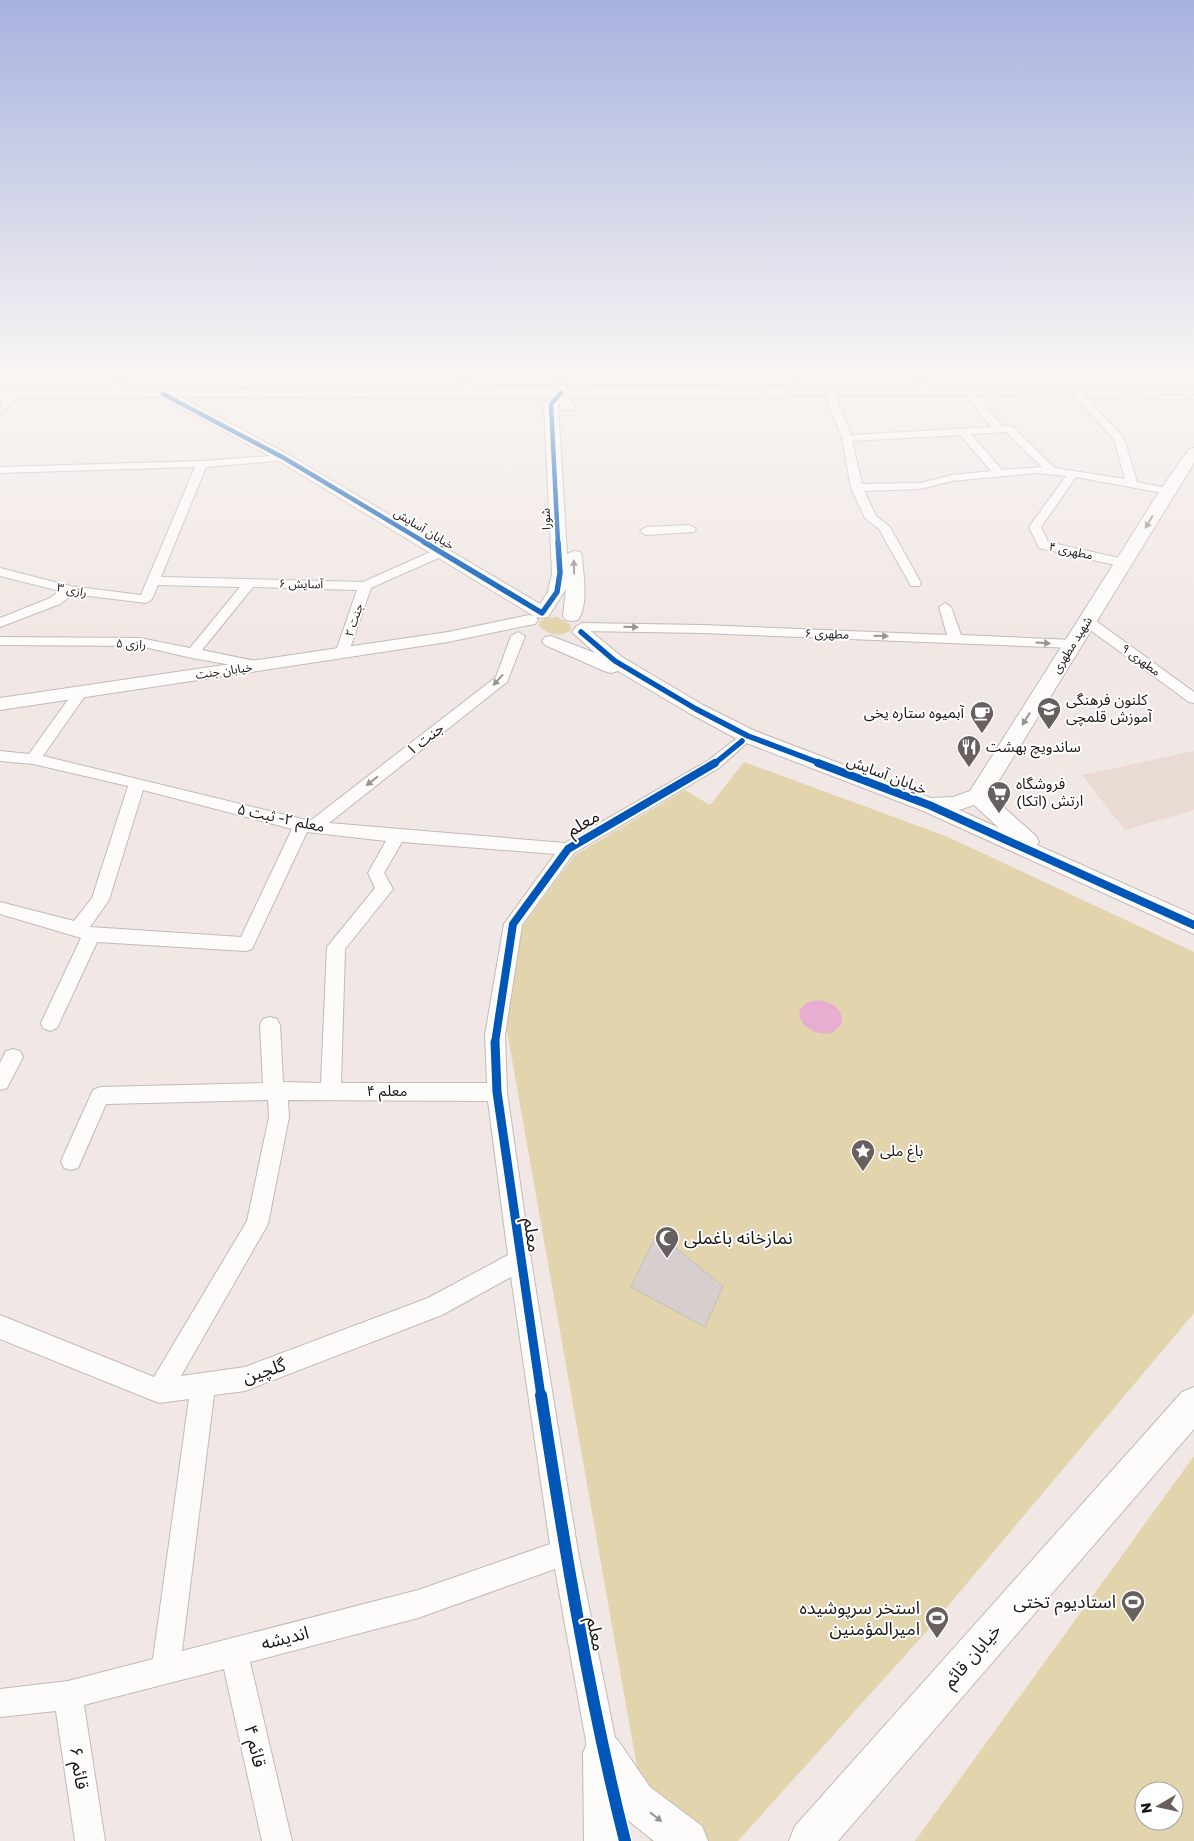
<svg xmlns="http://www.w3.org/2000/svg" width="1194" height="1841" viewBox="0 0 1194 1841" font-family="'Golos Text','Noto Sans Arabic',sans-serif">
	<style>
		.built { fill: #eadad4 }
		.green { fill: #e2d4ad; fill-rule: evenodd }
		.water { fill: #e7aed1 }
		.building { fill: #d6cfce; stroke: #c4bebc }
		.lines { fill: none; stroke-linecap: round; stroke-linejoin: round }
		.street-casing { stroke: #c1bab8; stroke-width: 2 }
		.secondary-casing { stroke: #c1bab8; stroke-width: 2 }
		.street { fill: #fdfcfb; fill-rule: evenodd }
		.secondary { fill: #fdfcfb; fill-rule: evenodd }
		.cycleway-far4-casing { stroke: #fff; stroke-width: 6 }
		.cycleway-far3-casing { stroke: #fff; stroke-width: 8 }
		.cycleway-far2-casing { stroke: #fff; stroke-width: 11 }
		.cycleway-far1-casing { stroke: #fff; stroke-width: 12 }
		.cycleway-casing { stroke: #fff; stroke-width: 15 }
		.cycleway-far4 { stroke: #0057b8; stroke-width: 4.5 }
		.cycleway-far3 { stroke: #0057b8; stroke-width: 5.5 }
		.cycleway-far2 { stroke: #0057b8; stroke-width: 8 }
		.cycleway-far1 { stroke: #0057b8; stroke-width: 9 }
		.cycleway { stroke: #0057b8; stroke-width: 12 }
		.oneway { fill: #989494 }
		.labels { text-anchor: middle; stroke-width: 4; stroke-linejoin: round; paint-order: stroke }
		.far-street-label { font-size: 12px; fill: #1c1615; stroke: #fff }
		.poi-label { font-size: 15px; fill: #1c1615; stroke: #fff; text-anchor: start }
		.street-label { font-size: 15px; fill: #1c1615; stroke: #fff }
		.near-street-label { font-size: 18px; fill: #1c1615; stroke: #fff }
		.near-poi-label { font-size: 18px; fill: #1c1615; stroke: #fff; text-anchor: end }
	</style>
	<rect width="100%" height="100%" fill="#f1e8e5"/>
	<path class="built" d="M 1194,751 L 1194,810 L 1125,830 L 1082,775 Z"/>
	<g class="green">
		<path d="M 557,617 L 570,624 L 571,630 C 560,638 547,635 539,625 L 539,622 L 546,618 Z"/>
		<path d="M 744,762 L 948,837 L 1194,952 L 1194,1313 L 927,1631 L 738,1841 L 650,1841 L 507,1031 L 517,933 L 575,855 L 685,790 L 710,805 Z"/>
		<path d="M 1194,1456 L 1194,1841 L 915,1841 ZM 1144,1791 L 1174,1791 L 1174,1821 L 1144,1821 Z"/>
	</g>
	<path class="water" d="M 818,1000 C 832,1002 843,1008 842,1024 L 832,1033 C 803,1038 783,1005 818,1000 Z"/>
	<path class="building" d="M 657,1233 L 723,1286 L 705,1327 L 631,1287 Z"/>
	<g class="lines">
		<g class="street-casing">
			<g id="street">
				<path d="M 125,368 L 135,368 L 116,396 L 108,396 L 107,394 Z"/>
				<path d="M 463,368 L 473,368 L 469,393 L 464,396 L 459,393 Z"/>
				<path d="M 775,368 L 785,368 L 795,385 L 793,387 L 787,387 Z"/>
				<path d="M 905,368 L 915,368 L 932,392 L 930,394 L 924,394 Z"/>
				<path d="M 1075,388 L 1078,389 L 1124,438 L 1137,482 L 1172,489 L 1174,491 L 1168,494 L 1076,477 L 1041,527 L 1048,542 L 1128,560 L 1130,563 L 1128,566 L 1124,567 L 1039,548 L 1029,527 L 1066,476 L 1037,473 L 952,481 L 920,489 L 864,491 L 876,516 L 890,527 L 921,583 L 919,586 L 911,586 L 879,529 L 865,518 L 851,488 L 842,438 L 824,392 L 826,390 L 829,389 L 834,392 L 851,435 L 991,427 L 965,392 L 970,389 L 973,390 L 1002,426 L 1013,427 L 1055,468 L 1125,479 L 1114,439 L 1072,393 L 1070,391 ZM 1006,432 L 1042,467 L 1002,470 L 971,434 ZM 960,435 L 991,471 L 952,475 L 920,483 L 862,484 L 852,441 Z"/>
				<path d="M 13,391 L 18,394 L 4,412 L 0,413 C 0,404 3,394 13,391 Z"/>
				<path d="M 284,455 L 289,458 L 288,460 L 206,467 L 161,577 L 363,582 L 437,549 L 445,549 L 447,552 L 445,555 L 371,588 L 347,657 L 337,657 L 335,654 L 357,590 L 253,587 L 202,650 L 265,663 L 267,666 L 260,670 L 192,658 L 140,646 L 0,645 L 0,637 L 140,638 L 190,648 L 240,587 L 158,585 L 152,599 L 146,603 L 73,594 L 60,604 L 0,627 L 0,618 L 50,598 L 60,591 L 0,576 L 0,568 L 70,586 L 141,595 L 195,467 L 0,473 L 0,467 L 202,461 Z"/>
				<path d="M 690,525 L 696,529 L 694,532 L 646,535 L 640,531 L 646,527 Z"/>
				<path d="M 945,603 L 951,607 L 961,635 L 1073,640 L 1080,644 L 1073,648 L 702,633 L 582,631 L 575,627 L 582,623 L 702,625 L 947,635 L 939,607 Z"/>
				<path d="M 1087,617 L 1092,618 L 1194,692 L 1194,703 L 1189,702 L 1082,624 L 1080,621 Z"/>
				<path d="M 518,632 L 525,636 L 507,682 L 329,823 L 565,843 L 709,760 L 737,738 L 747,738 L 749,741 L 719,768 L 574,853 L 522,925 L 505,1035 L 507,1092 L 531,1260 L 578,1552 L 619,1758 L 614,1768 L 604,1773 L 594,1768 L 589,1758 L 555,1569 L 418,1618 L 250,1662 L 292,1841 L 262,1841 L 224,1669 L 84,1705 L 105,1841 L 75,1841 L 56,1711 L 0,1717 L 0,1689 L 68,1681 L 153,1659 L 189,1399 L 159,1403 L 0,1339 L 0,1315 L 154,1377 L 247,1221 L 269,1117 L 268,1100 L 106,1104 L 78,1168 L 71,1170 L 64,1168 L 61,1161 L 93,1090 L 100,1087 L 263,1083 L 260,1025 L 263,1019 L 270,1017 L 277,1019 L 280,1025 L 283,1082 L 321,1083 L 327,947 L 375,888 L 368,873 L 386,841 L 307,832 L 252,949 L 246,951 L 97,942 L 57,1028 L 50,1031 L 43,1028 L 41,1023 L 81,938 L 0,914 L 0,902 L 74,921 L 92,898 L 128,786 L 33,764 L 0,761 L 0,751 L 29,754 L 75,690 L 85,690 L 87,693 L 43,756 L 310,821 L 496,677 L 511,636 ZM 143,790 L 292,829 L 241,937 L 90,927 L 109,900 ZM 402,842 L 555,854 L 504,924 L 485,1035 L 487,1083 L 341,1083 L 345,949 L 393,889 L 384,873 ZM 288,1100 L 488,1101 L 508,1255 L 428,1298 L 245,1367 L 181,1376 L 268,1224 L 289,1117 ZM 511,1277 L 550,1544 L 418,1590 L 182,1651 L 214,1395 L 245,1391 L 442,1315 Z"/>
				<path d="M 13,1049 L 20,1051 L 23,1057 L 7,1088 L 0,1090 L 0,1063 L 6,1051 Z"/>
			</g>
		</g>
		<g class="secondary-casing">
			<g id="secondary">
				<path d="M 554,368 L 566,368 L 567,388 L 1194,386 L 1194,394 L 569,396 L 575,407 L 573,410 L 563,410 L 559,403 L 558,405 L 567,554 L 574,551 L 580,552 L 582,556 C 583,574 589,604 578,620 L 572,621 L 566,620 L 563,616 L 566,589 L 548,617 L 542,618 L 536,617 L 538,620 L 535,624 L 529,625 L 448,642 L 0,710 L 0,698 L 448,632 L 529,615 L 534,616 L 279,461 L 161,397 L 0,398 L 0,390 L 554,388 ZM 551,396 L 544,404 L 552,573 L 548,592 L 540,604 L 289,455 L 181,397 Z"/>
				<path d="M 1194,448 L 1194,463 L 990,795 L 1036,836 L 1039,842 L 1037,845 L 1194,915 L 1194,934 L 921,810 L 741,741 L 689,713 L 618,671 L 611,673 L 604,671 L 545,645 L 542,641 L 545,637 L 551,636 L 595,653 L 572,632 L 575,628 L 581,627 L 587,628 L 622,657 L 703,705 L 755,731 L 931,798 L 953,797 L 970,791 L 1161,489 L 1189,449 ZM 974,805 L 999,828 L 959,810 Z"/>
				<path d="M 1194,1387 L 1194,1429 L 838,1841 L 789,1841 L 795,1826 L 1182,1392 Z"/>
				<path d="M 603,1733 L 617,1739 L 650,1787 L 702,1826 L 708,1841 L 654,1841 L 625,1818 L 626,1841 L 584,1841 L 583,1753 L 589,1739 Z"/>
			</g>
		</g>
		<use href="#street" class="street"/>
		<use href="#secondary" class="secondary"/>
		<g class="cycleway-far4-casing">
			<g id="cycleway-far4">
				<path d="M 163,394 L 284,458 L 426,543"/>
				<path d="M 558,543 L 551,404 L 561,393"/>
			</g>
		</g>
		<g class="cycleway-far3-casing">
			<g id="cycleway-far3">
				<path d="M 424,542 L 542,613 L 557,592 L 560,573 L 558,542"/>
				<path d="M 581,632 L 615,661 L 696,709 L 748,736 L 822,764"/>
				<path d="M 714,764 L 742,741"/>
			</g>
		</g>
		<g class="cycleway-far2-casing">
			<g id="cycleway-far2">
				<path d="M 818,763 L 929,805 L 1194,925"/>
				<path d="M 495,1043 L 513,924 L 568,849 L 715,763"/>
			</g>
		</g>
		<g class="cycleway-far1-casing">
			<path id="cycleway-far1" d="M 495,1042 L 497,1092 L 541,1396"/>
		</g>
		<g class="cycleway-casing">
			<path id="cycleway" d="M 541,1395 C 564,1544 588,1694 625,1841"/>
		</g>
		<use href="#cycleway-far4" class="cycleway-far4"/>
		<use href="#cycleway-far3" class="cycleway-far3"/>
		<use href="#cycleway-far2" class="cycleway-far2"/>
		<use href="#cycleway-far1" class="cycleway-far1"/>
		<use href="#cycleway" class="cycleway"/>
	</g>
	<defs><path id="oneway-solid" d="M-6-.8H1V-3.2L6.5 0L1 3.2V.8H-6Z" transform="scale(1.25)"/></defs>
	<g class="oneway">
		<use href="#oneway-solid" transform="translate(1149 522) rotate(121)"/>
		<use href="#oneway-solid" transform="translate(574 567) rotate(-92)"/>
		<use href="#oneway-solid" transform="translate(631 627) rotate(1)"/>
		<use href="#oneway-solid" transform="translate(881 636) rotate(2)"/>
		<use href="#oneway-solid" transform="translate(1043 643) rotate(3)"/>
		<use href="#oneway-solid" transform="translate(498 680) rotate(132)"/>
		<use href="#oneway-solid" transform="translate(1026 719) rotate(122)"/>
		<use href="#oneway-solid" transform="translate(372 781) rotate(142)"/>
		<use href="#oneway-solid" transform="translate(656 1817) rotate(38)"/>
	</g>
	<linearGradient id="sky" x2="0" y2="1"><stop stop-color="#a7b2df"/><stop offset="0.59" stop-color="#f9f5f3"/><stop offset="1" stop-color="#f9f5f3" stop-opacity="0"/></linearGradient>
	<rect width="1194" height="626" fill="url(#sky)"/>
	<defs>
		<g id="school-pin" transform="scale(1.25)"><path d="M0 17L-7.5 6A9.5 9.5 0 1 1 7.5 6Z" fill="#67605e" stroke="#fff"/><path d="M0-5L7-2L0 1L-7-2ZM-4 1L0 2.5L4 1V4Q0 6-4 4Z" fill="#fff"/></g>
		<g id="cafe-pin" transform="scale(1.25)"><path d="M0 17L-7.5 6A9.5 9.5 0 1 1 7.5 6Z" fill="#67605e" stroke="#fff"/><path d="M-5.5-4.5H6V0H3Q3 3.5 0 3.5H-2.5Q-5.5 3.5-5.5 0ZM3-3.2v2h1.7v-2ZM-6 4.5H4V6H-6Z" fill="#fff"/></g>
		<g id="restaurant-pin" transform="scale(1.25)"><path d="M0 17L-7.5 6A9.5 9.5 0 1 1 7.5 6Z" fill="#67605e" stroke="#fff"/><path d="M-5-6h1v4h1v-4h1v4h1v-4h1v5L-1.5 .5V6h-2V.5L-5-1ZM5-6V6H3V1.5H1.5Q1.5-4 5-6Z" fill="#fff"/></g>
		<g id="supermarket-pin" transform="scale(1.25)"><path d="M0 17L-7.5 6A9.5 9.5 0 1 1 7.5 6Z" fill="#67605e" stroke="#fff"/><path d="M-6-5.5h2.5l.6 2H6L4.5 2H-2.5L-4.4-4H-6ZM-1.5 3.2a1.3 1.3 0 1 0 .1 0ZM3 3.2a1.3 1.3 0 1 0 .1 0Z" fill="#fff"/></g>
		<g id="sight-pin" transform="scale(1.25)"><path d="M0 17L-7.5 6A9.5 9.5 0 1 1 7.5 6Z" fill="#67605e" stroke="#fff"/><path d="M0-6L1.8-2.2L6-1.7L2.9 1.2L3.7 5.4L0 3.3L-3.7 5.4L-2.9 1.2L-6-1.7L-1.8-2.2Z" fill="#fff"/></g>
		<g id="mosque-pin" transform="scale(1.25)"><path d="M0 17L-7.5 6A9.5 9.5 0 1 1 7.5 6Z" fill="#67605e" stroke="#fff"/><path d="M3.5-4.9A6 6 0 1 0 3.5 4.9A5 5 0 1 1 3.5-4.9Z" fill="#fff"/></g>
		<g id="stadium-pin" transform="scale(1.25)"><path d="M0 17L-7.5 6A9.5 9.5 0 1 1 7.5 6Z" fill="#67605e" stroke="#fff"/><path d="M0-5a6.5 5 0 1 0 0 10a6.5 5 0 1 0 0-10ZM-3.5-1.8h7v3.6h-7Z" fill="#fff"/></g>
	</defs>
	<g fill-rule="evenodd">
		<use href="#school-pin" x="1049" y="709"/>
		<use href="#cafe-pin" x="982" y="713"/>
		<use href="#restaurant-pin" x="969" y="747"/>
		<use href="#supermarket-pin" x="999" y="793"/>
		<use href="#sight-pin" x="863" y="1151"/>
		<use href="#mosque-pin" x="667" y="1238"/>
		<use href="#stadium-pin" x="1133" y="1602"/>
		<use href="#stadium-pin" x="937" y="1618"/>
	</g>
	<g class="labels">
		<g class="far-street-label">
			<text transform="translate(546 519) rotate(-93)" y="4">شورا</text>
			<text transform="translate(424 529) rotate(31)" y="4">خیابان آسایش</text>
			<text transform="translate(1071 551) rotate(12)" y="4">مطهری ۴</text>
			<text transform="translate(301 584) rotate(1)" y="4">آسایش ۶</text>
			<text transform="translate(72 590) rotate(11)" y="4">رازی ۳</text>
			<text transform="translate(354 620) rotate(-72)" y="4">جنت ۲</text>
			<text transform="translate(827 634) rotate(2)" y="4">مطهری ۶</text>
			<text transform="translate(131 644) rotate(3)" y="4">رازی ۵</text>
			<text transform="translate(1072 645) rotate(-58)" y="4">شهید مطهری</text>
			<text transform="translate(1141 660) rotate(36)" y="4">مطهری ۹</text>
			<text transform="translate(224 671) rotate(-8)" y="4">خیابان جنت</text>
		</g>
		<g class="poi-label">
			<text x="1066" y="705">کلنون فرهنگی<tspan x="1066" dy="17">آموزش قلمچی</tspan></text>
			<text x="964" y="718" text-anchor="end">آبمیوه ستاره یخی</text>
			<text x="986" y="752">ساندویچ بهشت</text>
			<text x="1016" y="789">فروشگاه<tspan x="1016" dy="17">ارتش (اتکا)</tspan></text>
			<text x="880" y="1156">باغ ملی</text>
		</g>
		<g class="street-label">
			<text transform="translate(425 739) rotate(-38)" y="5">جنت ۱</text>
			<text transform="translate(887 775) rotate(21)" y="5">خیابان آسایش</text>
			<text transform="translate(281 818) rotate(12)" y="5">معلم ۲- ثبت ۵</text>
			<text x="387" y="1096">معلم ۴</text>
		</g>
		<g class="near-street-label">
			<text transform="translate(583 823) rotate(-30)" y="6">معلم</text>
			<text transform="translate(532 1235) rotate(82)" y="6">معلم</text>
			<text transform="translate(264 1371) rotate(-18)" y="6">گلچین</text>
			<text transform="translate(596 1634) rotate(79)" y="6">معلم</text>
			<text transform="translate(285 1638) rotate(-14)" y="6">اندیشه</text>
			<text transform="translate(972 1656) rotate(-49)" y="6">خیابان قائم</text>
			<text transform="translate(255 1746) rotate(77)" y="6">قائم ۴</text>
			<text transform="translate(79 1768) rotate(81)" y="6">قائم ۶</text>
		</g>
		<g class="near-poi-label">
			<text x="684" y="1244" text-anchor="start">نمازخانه باغملی</text>
			<text x="1116" y="1608">استادیوم تختی</text>
			<text x="920" y="1614">استخر سرپوشیده<tspan x="920" dy="21">امیرالمؤمنین</tspan></text>
		</g>
	</g>
	<g transform="translate(1159 1806) rotate(261)"><circle r="24" fill="#ffffff" stroke="#a4a2a1"/>
	<path d="M0-4L9 19L0 12L-9 19Z" fill="#67605e"/>
	<text y="-8" font-size="14" font-weight="bold" text-anchor="middle" fill="#1c1615">N</text>
	</g>
</svg>
